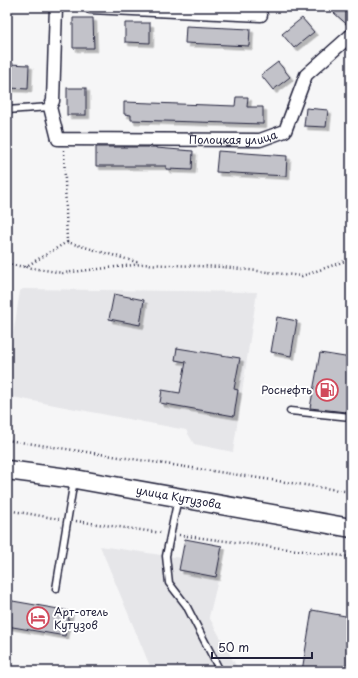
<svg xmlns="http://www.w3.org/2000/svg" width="358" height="678" viewBox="0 0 358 678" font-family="'Playpen Sans',sans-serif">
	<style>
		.built { fill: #e6e6e9 }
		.building { fill: #c2c2c9; stroke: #22223b; filter: url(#shadow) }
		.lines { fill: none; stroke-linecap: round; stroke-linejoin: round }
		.lane-casing { stroke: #22223b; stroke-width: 9 }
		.street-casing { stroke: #22223b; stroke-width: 15 }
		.primary-casing { stroke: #22223b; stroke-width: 21 }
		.path { stroke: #22223b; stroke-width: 2.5; stroke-dasharray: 1 3; stroke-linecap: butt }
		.lane { stroke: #fff; stroke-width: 6 }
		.street { stroke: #fff; stroke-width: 12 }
		.primary { stroke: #fff; stroke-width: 18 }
		.labels { text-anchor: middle; stroke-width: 4; stroke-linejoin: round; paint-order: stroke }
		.street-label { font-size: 11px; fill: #22223b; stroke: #fff }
		.poi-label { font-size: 11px; fill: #22223b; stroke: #fff; text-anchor: end }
	</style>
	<defs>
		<filter id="shadow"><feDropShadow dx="3.5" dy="3.5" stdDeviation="0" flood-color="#0004"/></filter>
	</defs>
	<rect width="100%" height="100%" fill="#f6f6f7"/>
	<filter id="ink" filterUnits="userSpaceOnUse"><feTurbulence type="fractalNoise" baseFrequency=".025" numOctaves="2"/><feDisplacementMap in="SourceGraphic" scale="8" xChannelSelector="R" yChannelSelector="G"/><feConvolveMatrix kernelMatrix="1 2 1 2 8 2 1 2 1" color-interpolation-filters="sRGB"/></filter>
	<g filter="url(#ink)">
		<g class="built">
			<path d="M 23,289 L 257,292 L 233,452 L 194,444 L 186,430 L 7,396 L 7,373 L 20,291 Z"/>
			<path d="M 100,546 L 222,564 L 209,617 L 239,671 L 152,671 Z"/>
		</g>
		<g class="building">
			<path d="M 339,7 L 351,7 L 351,28 L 334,13 Z"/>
			<path d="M 73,18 L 93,18 L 94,48 L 73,48 Z"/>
			<path d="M 302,18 L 314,32 L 294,48 L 282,34 Z"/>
			<path d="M 125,23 L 150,23 L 150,43 L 125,42 Z"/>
			<path d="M 186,26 L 250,29 L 249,46 L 185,43 Z"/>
			<path d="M 278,62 L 290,77 L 273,90 L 261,75 Z"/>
			<path d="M 10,64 L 29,65 L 28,89 L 9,88 Z"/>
			<rect x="67" y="88" width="19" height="27"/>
			<path d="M 236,97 L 248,97 L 247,107 L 263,107 L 263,124 L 131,120 L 131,115 L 124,114 L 124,102 L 235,106 Z"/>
			<path d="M 306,108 L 328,110 L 326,127 L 304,126 Z"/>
			<path d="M 96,147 L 156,147 L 156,148 L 193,151 L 192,170 L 166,169 L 166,166 L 96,166 Z"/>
			<path d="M 218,151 L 287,156 L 286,176 L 216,172 Z"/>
			<path d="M 114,294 L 144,300 L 140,325 L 109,319 Z"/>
			<path d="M 277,317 L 297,321 L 291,356 L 271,352 Z"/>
			<path d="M 177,348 L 240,358 L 234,389 L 238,390 L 234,416 L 160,403 L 162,390 L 180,393 L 186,362 L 175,360 Z"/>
			<path d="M 320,353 L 351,358 L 351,382 L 346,412 L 310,408 Z"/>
			<path d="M 185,539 L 222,546 L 216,577 L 179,570 Z"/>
			<path d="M 7,600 L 70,611 L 65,636 L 7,626 Z"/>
			<path d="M 312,610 L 351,617 L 351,671 L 302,671 Z"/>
		</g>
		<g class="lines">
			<g class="lane-casing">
				<g id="lane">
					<path d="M 7,110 L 50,107"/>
					<path d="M 290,411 L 351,417"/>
					<path d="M 178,498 L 166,556 L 169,583 L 186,605 L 220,671"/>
					<path d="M 56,589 L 74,480"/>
				</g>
			</g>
			<g class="street-casing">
				<g id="street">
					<path id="s1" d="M 56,7 L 53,101 L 50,107 L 58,139 L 260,140 L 285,131 L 306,75 L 351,35"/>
					<path d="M 90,7 L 261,15"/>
				</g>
			</g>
			<g class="primary-casing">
				<g id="primary">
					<path id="s2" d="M 7,470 L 75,479 L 351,528"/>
				</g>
			</g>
			<g class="path">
				<path d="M 67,242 L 140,263"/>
				<path d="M 7,264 L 63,273 L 142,264 L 223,267 L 302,276 L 351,259"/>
				<path d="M 25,267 L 67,242 L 64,150"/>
				<path d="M 7,440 L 351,492"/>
				<path d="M 7,510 L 59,519"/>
				<path d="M 76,521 L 162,533"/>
				<path d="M 179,535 L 351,557"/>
			</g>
			<use href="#lane" class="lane"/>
			<use href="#street" class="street"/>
			<use href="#primary" class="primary"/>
		</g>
	</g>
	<defs>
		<g id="fuel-ring" transform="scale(1.15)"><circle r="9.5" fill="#fff" stroke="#d1495b" stroke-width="1.5"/><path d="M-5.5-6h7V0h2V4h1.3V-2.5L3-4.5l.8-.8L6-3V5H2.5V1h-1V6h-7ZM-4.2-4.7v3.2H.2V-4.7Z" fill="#d1495b"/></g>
		<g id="hotel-ring" transform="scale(1.15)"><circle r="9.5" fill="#fff" stroke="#d1495b" stroke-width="1.5"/><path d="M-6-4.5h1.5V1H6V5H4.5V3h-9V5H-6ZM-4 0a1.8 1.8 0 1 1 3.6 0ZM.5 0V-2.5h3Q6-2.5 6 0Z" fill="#d1495b"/></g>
	</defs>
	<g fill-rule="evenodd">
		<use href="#fuel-ring" x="327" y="390"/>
		<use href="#hotel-ring" x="38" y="618"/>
	</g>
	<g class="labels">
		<g class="street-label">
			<text dy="4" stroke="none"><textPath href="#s1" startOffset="309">Полоцкая улица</textPath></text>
			<text dy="4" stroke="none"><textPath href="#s2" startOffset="174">улица Кутузова</textPath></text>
		</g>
		<g class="poi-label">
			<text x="312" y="394">Роснефть</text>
			<text x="54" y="616" text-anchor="start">Арт-отель<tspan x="54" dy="13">Кутузов</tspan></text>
		</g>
	</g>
	<rect width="358" height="678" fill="none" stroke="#fff" stroke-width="24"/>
	<rect x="12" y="12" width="334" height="654" fill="none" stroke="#22223b" stroke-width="1.5" filter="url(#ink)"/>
	<path d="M212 652v6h100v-6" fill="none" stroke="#22223b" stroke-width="2"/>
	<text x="218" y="652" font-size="12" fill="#22223b" stroke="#ffffff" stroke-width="3" paint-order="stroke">50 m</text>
</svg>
